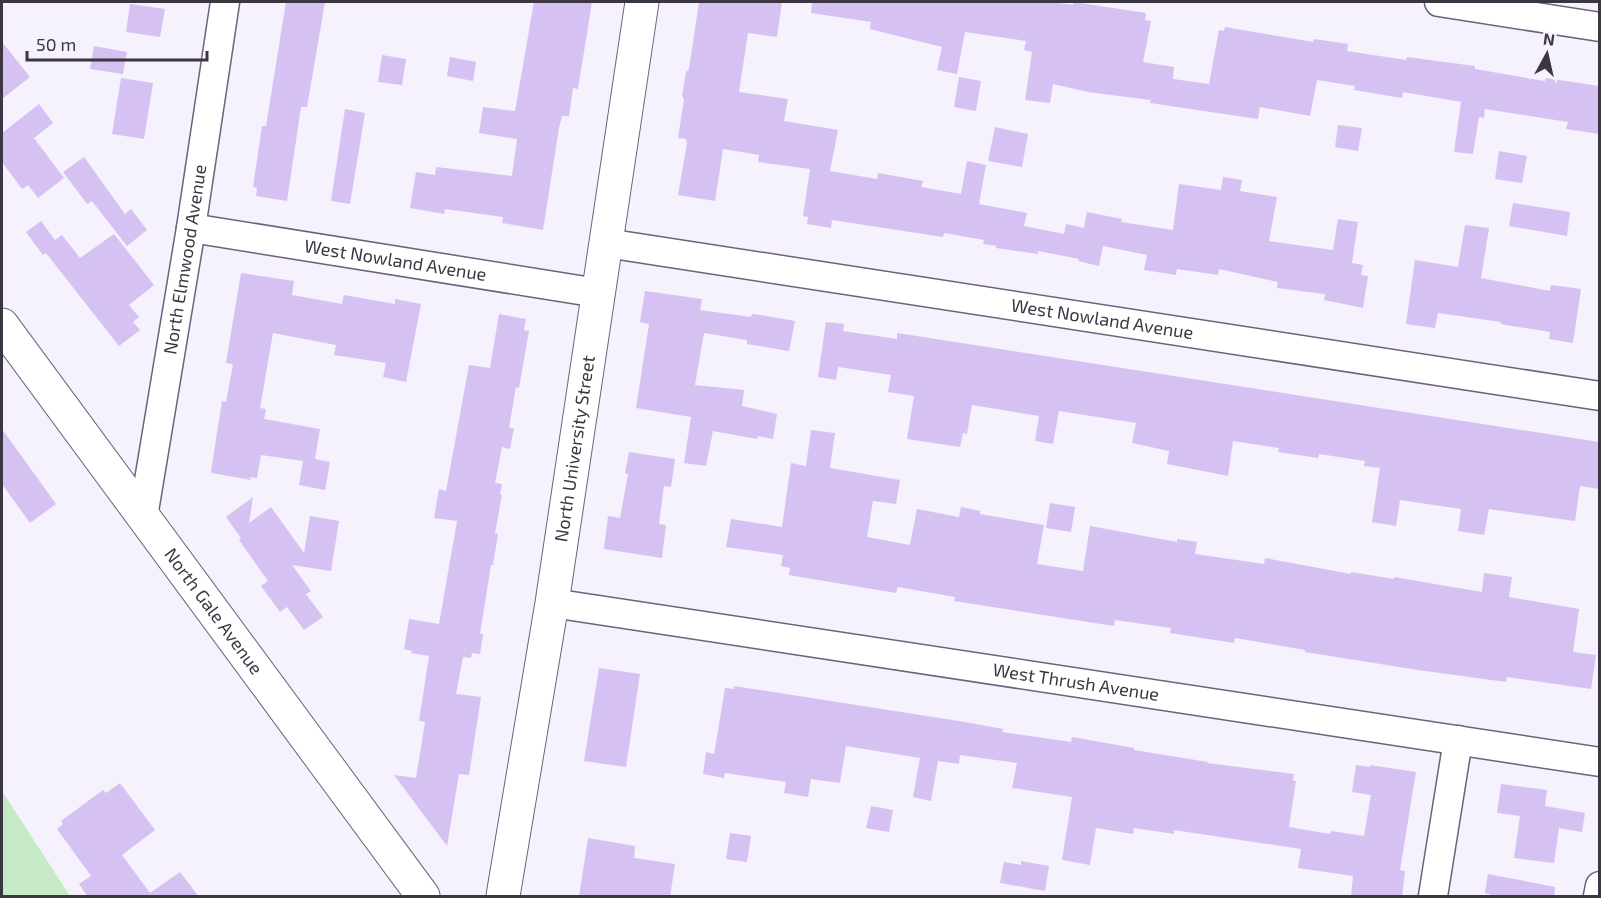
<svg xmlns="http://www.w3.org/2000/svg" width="1601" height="898" viewBox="0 0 1601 898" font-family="'Exo 2',sans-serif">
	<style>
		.green { fill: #c6eac6 }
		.building { fill: #d6c1f3 }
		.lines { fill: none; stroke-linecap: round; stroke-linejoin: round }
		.street-casing { stroke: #6d627c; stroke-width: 31 }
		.secondary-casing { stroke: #6d627c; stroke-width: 35 }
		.street { stroke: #fff; stroke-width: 28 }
		.secondary { stroke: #fff; stroke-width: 33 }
		.labels { text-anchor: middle; stroke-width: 5; stroke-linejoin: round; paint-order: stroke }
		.street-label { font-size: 18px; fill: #3b3642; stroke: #f5f1fd }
	</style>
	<rect width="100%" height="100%" fill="#f5f1fd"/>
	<path class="green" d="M 2,791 L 70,896 L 2,896 Z"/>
	<g class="building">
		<path d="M 286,2 L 325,2 L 307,107 L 301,107 L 287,201 L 256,196 L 257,188 L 253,187 L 262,126 L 266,126 Z"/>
		<path d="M 534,2 L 592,2 L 578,89 L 573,88 L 569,116 L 562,116 L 559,128 L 543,230 L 502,223 L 503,217 L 445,209 L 444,214 L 410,208 L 416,172 L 435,175 L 436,167 L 512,176 L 517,139 L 479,133 L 483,107 L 515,111 Z"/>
		<path d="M 699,2 L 782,2 L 777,37 L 748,33 L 739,92 L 788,99 L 784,121 L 838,130 L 830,171 L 877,179 L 878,173 L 923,181 L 921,187 L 961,194 L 967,161 L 986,165 L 979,204 L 1027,213 L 1024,226 L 1064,234 L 1066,224 L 1084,228 L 1087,212 L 1122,219 L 1121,222 L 1173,230 L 1179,184 L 1221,190 L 1223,177 L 1242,180 L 1240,191 L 1277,197 L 1269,241 L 1333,250 L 1338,219 L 1358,222 L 1352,263 L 1363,265 L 1361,275 L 1368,276 L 1363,308 L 1324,300 L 1325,294 L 1277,288 L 1278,282 L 1219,269 L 1218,275 L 1177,269 L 1176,275 L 1144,270 L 1147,255 L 1103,246 L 1099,266 L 1078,261 L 1079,259 L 1038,251 L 1038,254 L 996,248 L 997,246 L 983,244 L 984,240 L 944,233 L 943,237 L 832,220 L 831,228 L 807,224 L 808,217 L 803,216 L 810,169 L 758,162 L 759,155 L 723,149 L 715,201 L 678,195 L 687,143 L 686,139 L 678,138 L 684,99 L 682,96 L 686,72 L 689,69 Z"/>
		<path d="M 812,2 L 1051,2 L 1073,5 L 1074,2 L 1146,13 L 1145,20 L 1151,21 L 1143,62 L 1174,67 L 1173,79 L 1209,84 L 1219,30 L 1224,31 L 1225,27 L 1313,42 L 1314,39 L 1348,44 L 1347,51 L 1406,60 L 1407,57 L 1475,66 L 1475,69 L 1545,81 L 1546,78 L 1599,86 L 1599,134 L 1566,129 L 1568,122 L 1485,109 L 1484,118 L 1479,117 L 1473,154 L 1454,152 L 1461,102 L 1403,92 L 1402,98 L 1354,90 L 1355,86 L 1317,80 L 1310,116 L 1260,107 L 1258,119 L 1150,103 L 1151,100 L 1088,92 L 1053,84 L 1050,103 L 1025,100 L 1032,52 L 1024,50 L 1026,41 L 965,32 L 957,74 L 937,70 L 942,47 L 870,29 L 871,22 L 811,13 Z"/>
		<path d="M 130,4 L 165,9 L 160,37 L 126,32 Z"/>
		<path d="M 2,42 L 30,77 L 2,99 Z"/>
		<path d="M 94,46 L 127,52 L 123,74 L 90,69 Z"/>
		<path d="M 382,55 L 406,59 L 402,85 L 378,82 Z"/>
		<path d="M 450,57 L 476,62 L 473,81 L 447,76 Z"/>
		<path d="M 959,77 L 981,81 L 976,111 L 954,107 Z"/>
		<path d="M 121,78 L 153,83 L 144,139 L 112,134 Z"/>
		<path d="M 39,104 L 53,123 L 34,138 L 64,178 L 38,198 L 28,185 L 22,189 L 2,162 L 2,133 Z"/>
		<path d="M 345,109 L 365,113 L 350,204 L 331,201 Z"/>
		<path d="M 1338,125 L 1362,128 L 1358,151 L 1335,147 Z"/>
		<path d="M 995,127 L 1028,134 L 1022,167 L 988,161 Z"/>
		<path d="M 1499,151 L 1527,156 L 1522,183 L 1495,179 Z"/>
		<path d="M 84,157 L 125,214 L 131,209 L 147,230 L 127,246 L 92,201 L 87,204 L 63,172 Z"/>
		<path d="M 1513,203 L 1570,212 L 1567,236 L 1509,226 Z"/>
		<path d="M 41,221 L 55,240 L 62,235 L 80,258 L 114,234 L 154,285 L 129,305 L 139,317 L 133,322 L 140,330 L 119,346 L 46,253 L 43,255 L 26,232 Z"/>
		<path d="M 1465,225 L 1489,228 L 1481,278 L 1550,291 L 1551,285 L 1581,289 L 1573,343 L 1549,339 L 1550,332 L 1500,324 L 1501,322 L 1438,313 L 1435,328 L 1406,324 L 1415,260 L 1458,267 Z"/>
		<path d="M 241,273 L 294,281 L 292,295 L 342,304 L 344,295 L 395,304 L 395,299 L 421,304 L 406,382 L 383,377 L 386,363 L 334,355 L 336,345 L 273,333 L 260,408 L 266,409 L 264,419 L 320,429 L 315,459 L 330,462 L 325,490 L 299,485 L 303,461 L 261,455 L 257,478 L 249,477 L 251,480 L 212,473 L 211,471 L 222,401 L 226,402 L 233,364 L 226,363 Z"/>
		<path d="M 645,291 L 702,299 L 700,310 L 751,317 L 752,314 L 761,315 L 795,321 L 789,351 L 747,344 L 747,340 L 704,333 L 695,385 L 744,390 L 742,406 L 777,414 L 773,439 L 758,436 L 757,439 L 713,431 L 706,466 L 684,463 L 691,417 L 636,408 L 649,324 L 640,322 Z"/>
		<path d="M 499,314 L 526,319 L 524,330 L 529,331 L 519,388 L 516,387 L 509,428 L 514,428 L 510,449 L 502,447 L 495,483 L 502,484 L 500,495 L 502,495 L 495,533 L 498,534 L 493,565 L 491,565 L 480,634 L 483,634 L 480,654 L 472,653 L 471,658 L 463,657 L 456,694 L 481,697 L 469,775 L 459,774 L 447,846 L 394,775 L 416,778 L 425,722 L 419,721 L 429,656 L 411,653 L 412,651 L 404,649 L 409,619 L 439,624 L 457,521 L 434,518 L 439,489 L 446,491 L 469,365 L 490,368 Z"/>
		<path d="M 826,322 L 844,324 L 843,331 L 897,339 L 897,333 L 1599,442 L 1599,489 L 1580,486 L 1575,521 L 1489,509 L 1484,535 L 1458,531 L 1461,509 L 1400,500 L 1396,526 L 1372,522 L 1380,468 L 1364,466 L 1365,461 L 1319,454 L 1318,458 L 1278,452 L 1279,448 L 1233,441 L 1228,476 L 1167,464 L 1169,451 L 1132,443 L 1136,423 L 1059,411 L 1053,444 L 1035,441 L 1039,416 L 972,405 L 967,434 L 963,433 L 960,447 L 907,439 L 914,396 L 888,392 L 891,375 L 838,367 L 836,380 L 818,377 Z"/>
		<path d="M 2,429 L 56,504 L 30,523 L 2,484 Z"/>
		<path d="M 811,430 L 835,433 L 830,468 L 900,480 L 896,504 L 873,501 L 867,537 L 910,545 L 917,509 L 959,517 L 961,507 L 980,511 L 980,514 L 1044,525 L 1037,564 L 1083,571 L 1090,526 L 1177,542 L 1177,539 L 1197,542 L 1195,554 L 1264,564 L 1265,558 L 1351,574 L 1351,572 L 1394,579 L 1394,577 L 1482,592 L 1484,573 L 1512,577 L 1509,597 L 1579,609 L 1573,652 L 1596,655 L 1591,689 L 1507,677 L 1506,682 L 1418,670 L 1305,652 L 1305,650 L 1235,638 L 1234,643 L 1170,633 L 1171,628 L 1115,620 L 1114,626 L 954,601 L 955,597 L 898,587 L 896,593 L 789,575 L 790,568 L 781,566 L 783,555 L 726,547 L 731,519 L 782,527 L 791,463 L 806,466 Z"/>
		<path d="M 629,452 L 675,459 L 671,487 L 664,486 L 659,524 L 666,525 L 662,558 L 604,549 L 608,516 L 620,518 L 628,474 L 625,473 Z"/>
		<path d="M 253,497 L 249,523 L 271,507 L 304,553 L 310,516 L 339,521 L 331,571 L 292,565 L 311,591 L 306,594 L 323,617 L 304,630 L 287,607 L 280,612 L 261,586 L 268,581 L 239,540 L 241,538 L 226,517 Z"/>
		<path d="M 1050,503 L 1075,507 L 1071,532 L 1046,528 Z"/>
		<path d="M 599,668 L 640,674 L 626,767 L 584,761 Z"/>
		<path d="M 734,686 L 965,722 L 1003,729 L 1002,732 L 1071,742 L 1072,737 L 1134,748 L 1134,750 L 1208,762 L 1207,763 L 1294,774 L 1293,781 L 1296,781 L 1289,827 L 1330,834 L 1331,831 L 1364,836 L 1371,795 L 1352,792 L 1356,765 L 1370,767 L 1370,765 L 1416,772 L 1400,870 L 1405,871 L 1402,897 L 1351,897 L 1353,876 L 1298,868 L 1301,849 L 1174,830 L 1174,834 L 1134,828 L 1133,834 L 1096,828 L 1090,865 L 1062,860 L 1072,797 L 1012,788 L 1017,763 L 960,755 L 959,764 L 938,761 L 931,801 L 913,797 L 920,758 L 846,746 L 840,783 L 811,779 L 808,797 L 784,793 L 786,782 L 725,773 L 724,778 L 703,774 L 706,752 L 714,754 L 725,688 L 734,689 Z"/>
		<path d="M 120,783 L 155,830 L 122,855 L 150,893 L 180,872 L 199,897 L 88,897 L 79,884 L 91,876 L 57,829 L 63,824 L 61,821 L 103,790 L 106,793 Z"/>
		<path d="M 1501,784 L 1547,790 L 1545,806 L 1585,813 L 1582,832 L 1559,828 L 1554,863 L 1514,858 L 1520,816 L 1497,813 Z"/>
		<path d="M 871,806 L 893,810 L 889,832 L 866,828 Z"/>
		<path d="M 730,833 L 751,836 L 747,862 L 726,859 Z"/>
		<path d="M 588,838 L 635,846 L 634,858 L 675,864 L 670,897 L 579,897 Z"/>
		<path d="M 1021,861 L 1049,866 L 1045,891 L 1000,883 L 1004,862 L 1021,865 Z"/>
		<path d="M 1488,874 L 1555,887 L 1554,897 L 1490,897 L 1490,894 L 1485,893 Z"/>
	</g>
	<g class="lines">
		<g class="street-casing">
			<g id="street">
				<path d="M 1439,2 L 1600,27"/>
				<path id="s1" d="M 191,228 L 598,293"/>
				<path id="s2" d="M 606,243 L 1600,396"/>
				<path id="s3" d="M 143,517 L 191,228 L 225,2"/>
				<path id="s4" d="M 552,603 L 1600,762"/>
				<path d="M 1433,896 L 1458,740"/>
				<path d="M 1598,896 L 1600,886"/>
			</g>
		</g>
		<g class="secondary-casing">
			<g id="secondary">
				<path id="s5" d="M 2,325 L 423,896"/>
				<path id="s6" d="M 503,896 L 552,603 L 642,2"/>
			</g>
		</g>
		<use href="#street" class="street"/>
		<use href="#secondary" class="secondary"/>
	</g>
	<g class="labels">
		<g class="street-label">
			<text dy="6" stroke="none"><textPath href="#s3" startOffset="261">North Elmwood Avenue</textPath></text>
			<text dy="6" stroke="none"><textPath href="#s1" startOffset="207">West Nowland Avenue</textPath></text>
			<text dy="6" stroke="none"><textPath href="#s2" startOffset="502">West Nowland Avenue</textPath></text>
			<text dy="6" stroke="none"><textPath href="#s6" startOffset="453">North University Street</textPath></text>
			<text dy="6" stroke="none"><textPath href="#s5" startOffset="356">North Gale Avenue</textPath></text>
			<text dy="6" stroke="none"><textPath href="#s4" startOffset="530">West Thrush Avenue</textPath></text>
		</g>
	</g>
	<rect width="1601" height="898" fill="none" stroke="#3b3642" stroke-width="6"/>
	<g transform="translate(1547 54) rotate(8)" stroke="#f5f1fd" stroke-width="4.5" paint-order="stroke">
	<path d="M0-4.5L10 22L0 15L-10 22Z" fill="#3b3642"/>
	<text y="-9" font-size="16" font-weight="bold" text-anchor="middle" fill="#3b3642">N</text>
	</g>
	<path d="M27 51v9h180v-9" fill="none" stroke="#3b3642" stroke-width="3"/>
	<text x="36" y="51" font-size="18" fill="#3b3642" stroke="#f5f1fd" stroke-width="4.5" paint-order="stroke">50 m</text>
</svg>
